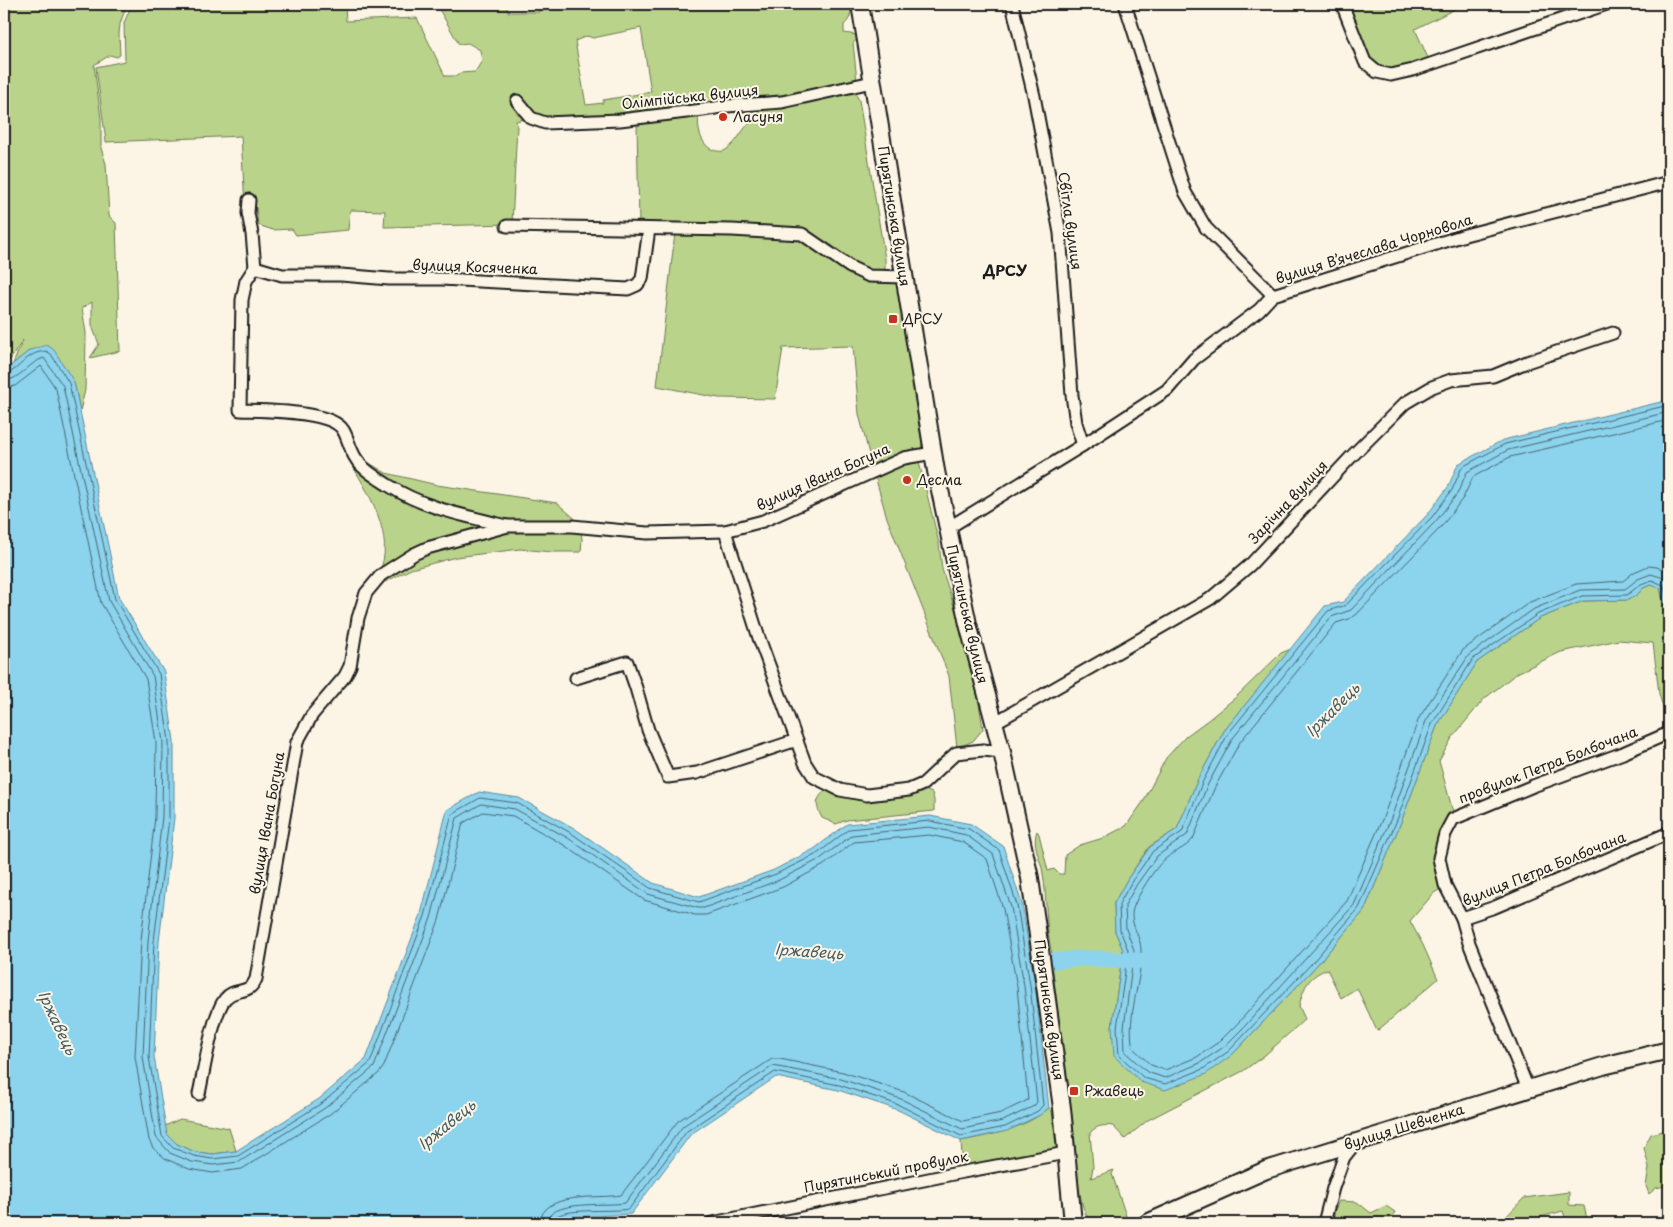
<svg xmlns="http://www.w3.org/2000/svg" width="1673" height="1227" viewBox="0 0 1673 1227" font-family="'Playpen Sans',sans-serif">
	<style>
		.green { fill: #bad38a; stroke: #6b7853; fill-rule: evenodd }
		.water { fill: #8cd3ed; stroke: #5f8a99 }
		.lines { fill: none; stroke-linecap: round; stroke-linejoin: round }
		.shore { stroke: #496570; stroke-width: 1 }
		.river { stroke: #8cd3ed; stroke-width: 16 }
		.street-casing { stroke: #1c1c1c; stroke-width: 15 }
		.secondary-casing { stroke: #1c1c1c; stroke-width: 20 }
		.street { stroke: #fcf5e5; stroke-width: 11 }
		.secondary { stroke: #fcf5e5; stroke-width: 16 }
		.poi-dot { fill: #c8321e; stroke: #fcf5e5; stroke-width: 2 }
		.labels { text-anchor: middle; stroke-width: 4; stroke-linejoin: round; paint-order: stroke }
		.street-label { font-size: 14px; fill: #1c1c1c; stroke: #fcf5e5 }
		.poi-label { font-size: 14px; fill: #1c1c1c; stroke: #fcf5e5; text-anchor: start }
		.neighbourhood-label { font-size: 15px; font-weight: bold; fill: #1c1c1c; stroke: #fcf5e5 }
		.water-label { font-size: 15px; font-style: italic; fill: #435c65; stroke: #fcf5e5 }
	</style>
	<rect width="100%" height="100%" fill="#fcf5e5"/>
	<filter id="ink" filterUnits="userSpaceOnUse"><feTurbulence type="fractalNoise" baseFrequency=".02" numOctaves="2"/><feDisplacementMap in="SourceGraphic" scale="10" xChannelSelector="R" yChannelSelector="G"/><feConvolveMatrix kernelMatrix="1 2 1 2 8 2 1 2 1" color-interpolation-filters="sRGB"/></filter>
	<g filter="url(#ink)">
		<g class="green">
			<path d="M 4,4 L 127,4 L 120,24 L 119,35 L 120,55 L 117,57 L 110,55 L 94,65 L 101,119 L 101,148 L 106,164 L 109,216 L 116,223 L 120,351 L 90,358 L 99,344 L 92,326 L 92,302 L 82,308 L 86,333 L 85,390 L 80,411 L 74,382 L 30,350 L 13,364 L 23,340 L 10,360 L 4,365 Z"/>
			<path d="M 132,4 L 345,4 L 346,21 L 417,18 L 445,76 L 457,76 L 460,73 L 475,72 L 482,61 L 480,50 L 468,43 L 459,44 L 436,4 L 506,4 L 508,12 L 539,12 L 539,4 L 849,4 C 852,13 851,18 844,25 L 844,33 L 857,35 L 859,38 L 853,43 L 857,81 L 782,101 L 545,121 L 533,117 L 516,121 L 517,126 L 512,224 L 384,227 L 385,211 L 350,210 L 348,230 L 296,235 L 292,229 L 273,230 L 258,225 L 256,208 L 245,206 L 241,136 L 106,142 L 96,67 L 125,61 L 124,23 ZM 641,28 L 651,92 L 603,100 L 603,103 L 586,105 L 575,41 L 587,36 L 593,38 Z"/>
			<path d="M 1349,4 L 1465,4 L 1415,29 L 1428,58 L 1433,58 L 1390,72 L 1377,68 L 1369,60 Z"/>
			<path d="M 854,91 L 859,100 L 885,259 L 885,269 L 876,271 L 865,269 L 825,241 L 807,232 L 639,226 L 637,122 L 699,114 C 696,131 703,154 724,151 C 739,143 742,126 754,120 L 755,114 L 760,106 Z"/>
			<path d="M 675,233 L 796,237 L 822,256 L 847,270 L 896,281 L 922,443 L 919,462 L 939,543 L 942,569 L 961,628 L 978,697 L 983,729 L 973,741 L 957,748 L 949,676 L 887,518 L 871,462 L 859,414 L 853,346 L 783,348 L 775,399 L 719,398 L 657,386 Z"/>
			<path d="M 356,455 L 386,473 L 437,485 L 557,503 L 580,523 L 582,539 L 581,552 L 552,552 L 520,549 L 456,557 L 411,569 L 385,582 L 378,575 C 398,537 367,490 347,457 Z"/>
			<path d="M 1651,585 L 1660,588 L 1663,600 L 1669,606 L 1669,727 L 1659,694 L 1653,643 L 1619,640 L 1561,652 L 1517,673 L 1484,699 L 1452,738 L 1439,761 L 1456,823 L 1448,835 L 1442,858 L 1450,883 L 1434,893 L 1410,921 L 1423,945 L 1438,979 L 1377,1031 L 1357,988 L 1341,998 L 1327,969 C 1308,977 1304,986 1299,1006 L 1305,1019 L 1265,1055 L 1243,1071 L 1148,1120 L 1125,1139 L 1113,1126 C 1105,1125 1096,1125 1090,1133 L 1093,1167 L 1091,1178 L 1114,1170 L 1112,1174 L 1128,1222 L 1092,1223 C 1087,1218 1084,1211 1082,1203 C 1075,1179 1077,1152 1073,1127 C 1066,1073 1058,1019 1052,964 L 1076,962 L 1079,956 L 1053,957 C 1044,928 1048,897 1042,868 C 1039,857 1032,842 1037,831 L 1039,834 L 1048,871 L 1054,869 L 1059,874 L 1064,874 L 1065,855 L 1080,845 L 1103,838 L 1126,826 L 1143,802 L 1166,758 L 1186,736 L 1208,720 L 1236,697 L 1281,653 L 1291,649 L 1224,731 L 1198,779 L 1177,829 L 1149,847 L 1128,878 L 1114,903 L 1115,931 L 1123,950 L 1112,1027 L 1232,1055 L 1316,966 L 1364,911 L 1401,822 L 1437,726 L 1477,662 L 1540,618 L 1583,601 L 1628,600 L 1638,594 L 1643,588 Z"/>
			<path d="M 827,789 L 895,797 L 925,790 L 932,793 L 934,800 L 934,811 L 847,820 L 836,824 L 822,818 C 815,805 815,799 827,789 Z"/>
			<path d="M 1049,1108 L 1052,1111 L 1057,1152 L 963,1171 L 961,1141 C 992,1135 1024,1129 1049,1108 Z"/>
			<path d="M 180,1119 L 229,1128 L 236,1151 L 213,1154 L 195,1152 L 177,1144 L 167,1134 L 165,1126 Z"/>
			<path d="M 1669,1125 L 1669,1185 L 1656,1188 L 1649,1194 L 1646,1186 L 1649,1168 L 1644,1148 L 1651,1134 L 1663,1131 Z"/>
			<path d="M 1569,1192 L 1569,1205 L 1584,1206 L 1588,1223 L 1567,1223 L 1563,1211 L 1518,1223 L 1500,1223 L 1524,1198 Z"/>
			<path d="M 1339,1201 L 1357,1202 L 1371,1213 L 1386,1206 L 1395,1212 L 1388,1223 L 1338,1223 L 1334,1222 L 1334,1212 Z"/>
		</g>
		<g class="water">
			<path d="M 47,345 L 54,350 L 74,382 L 119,598 L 164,672 L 174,741 L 174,818 L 159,942 L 154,1057 L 167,1134 L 177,1144 L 195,1152 L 213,1154 L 236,1151 L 319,1099 L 366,1059 L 421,914 L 447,810 L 479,792 L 519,798 L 574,828 L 653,883 L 699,897 L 774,870 L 814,849 L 847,824 L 930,816 L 971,824 L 1003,846 L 1022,904 L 1035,984 L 1049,1108 L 1040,1115 L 1007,1131 L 961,1141 L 898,1110 L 838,1090 L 776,1077 L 691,1134 L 631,1214 L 575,1217 L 548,1223 L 4,1223 L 4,371 L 30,350 Z"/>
			<path d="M 1669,400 L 1669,606 L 1663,600 L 1660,588 L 1651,585 L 1643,588 L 1638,594 L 1628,600 L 1583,601 L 1540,618 L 1477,662 L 1437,726 L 1401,822 L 1364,911 L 1316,966 L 1232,1055 L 1206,1074 L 1165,1090 L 1141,1082 L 1114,1056 L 1112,1027 L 1123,950 L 1115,931 L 1114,903 L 1128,878 L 1150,847 L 1177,829 L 1198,779 L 1224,731 L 1325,606 L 1343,602 L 1428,514 L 1448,487 L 1458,464 L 1503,440 Z"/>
		</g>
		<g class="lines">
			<g class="shore">
				<path d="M 4,374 C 16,373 23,359 34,354 C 37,352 42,352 46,351 L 51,354 L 69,383 L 115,599 L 159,674 L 169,741 L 169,818 L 154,941 L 149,1057 L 162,1136 L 173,1148 L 194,1156 L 212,1159 L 238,1156 L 322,1103 L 370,1063 L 425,916 L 452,814 L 480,798 L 517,803 L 571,833 L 650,888 L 699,902 L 776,874 L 817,854 L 849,829 L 930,821 L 969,829 L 999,850 L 1017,905 L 1030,985 L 1043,1105 L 1038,1111 L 1005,1127 L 961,1136 L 899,1105 L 839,1085 L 775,1072 L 687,1131 L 629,1209 C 611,1212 571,1208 557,1216 C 553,1219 554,1220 554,1223"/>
				<path d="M 4,381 C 20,380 29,362 44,358 L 63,386 L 109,601 L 153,676 L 163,742 L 162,817 L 148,941 L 143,1057 L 156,1137 L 170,1153 L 192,1162 L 213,1165 L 239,1162 L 325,1108 L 374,1067 L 431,918 L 457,818 L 481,804 L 515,809 L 568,838 L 648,894 L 698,908 L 704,908 L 779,880 L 820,859 L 852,835 L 929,827 L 966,835 L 993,854 L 1011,907 L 1024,986 L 1037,1102 L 1034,1106 L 1003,1121 L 962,1129 L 901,1099 L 841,1079 L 773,1066 L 683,1126 L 625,1203 C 606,1206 564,1201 550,1215 L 547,1223"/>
				<path d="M 4,388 L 15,386 L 41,366 L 56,389 L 101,603 L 146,679 L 156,742 L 155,817 L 141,940 L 135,1057 L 149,1140 L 153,1148 L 166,1159 L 189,1169 L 213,1173 L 242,1169 L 330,1114 L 379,1073 L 384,1066 L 439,920 L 463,823 L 483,812 L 513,816 L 564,845 L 644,900 L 695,915 L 706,915 L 783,887 L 824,865 L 854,842 L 929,835 L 963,842 L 987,859 L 1003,909 L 1017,987 L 1028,1100 L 1001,1113 L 963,1121 L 904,1092 L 843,1072 L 780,1059 L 772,1059 L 678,1121 L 621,1195 C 599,1199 541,1191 540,1223"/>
				<path d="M 1669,405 L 1505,444 L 1462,467 L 1452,490 L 1432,517 L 1346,605 L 1328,611 L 1228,734 L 1203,781 L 1182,832 L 1153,851 L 1132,881 L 1119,904 L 1120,930 L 1128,950 L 1117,1028 L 1119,1055 L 1144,1078 L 1165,1084 L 1203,1069 L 1229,1051 L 1312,963 L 1359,908 L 1397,820 L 1432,724 L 1473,659 L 1538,614 L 1582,596 L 1627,595 L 1641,584 L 1652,580 L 1663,585 L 1669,599"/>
				<path d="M 1669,412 L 1508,450 L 1467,472 L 1457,494 L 1436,521 L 1351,610 L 1331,617 L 1233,738 L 1208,784 L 1187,835 L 1157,856 L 1137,884 L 1125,905 L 1126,929 L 1134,950 L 1124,1028 L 1125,1052 L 1147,1072 L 1165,1078 L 1200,1063 L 1225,1046 L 1243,1028 L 1354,905 L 1391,818 L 1426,721 L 1469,655 L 1534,609 L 1580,590 L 1625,589 L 1638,579 L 1651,574 L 1664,578 L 1669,583"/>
				<path d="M 1669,420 L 1510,457 L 1473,477 L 1463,498 L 1442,526 L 1356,615 L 1349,619 L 1336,623 L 1240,742 L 1215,787 L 1193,839 C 1185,849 1172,852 1163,861 C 1154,869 1138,895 1134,906 C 1127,922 1141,935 1141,950 C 1142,983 1126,1016 1133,1048 L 1151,1065 L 1165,1070 L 1197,1057 L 1220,1041 L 1238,1023 L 1347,901 L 1384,815 L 1419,718 L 1463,650 L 1530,602 L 1576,584 L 1623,581 L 1634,572 L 1648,566 L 1657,567 L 1669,572"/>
			</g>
			<path class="river" d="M 1041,962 L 1085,958 L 1143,961"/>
			<g class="street-casing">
				<g id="street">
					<path d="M 1012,4 L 1034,96 L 1060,233 L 1072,395 L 1076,423 L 1083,445"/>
					<path d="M 1125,4 L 1185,192 L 1206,228 L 1273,295"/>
					<path d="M 1342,4 L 1365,62 L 1377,72 L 1391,75 L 1413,70 L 1607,4"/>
					<path d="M 517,101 L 531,118 L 545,123 L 620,120 L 703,110 L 727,106 L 782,102 L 872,82"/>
					<path d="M 249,200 L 248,213 L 252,234 L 255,267 L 246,281 L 242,300 L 240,410 C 262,411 331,410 343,430 C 347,436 349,445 352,451 C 358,467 374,476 388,485 C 423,508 466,516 507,526"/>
					<path d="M 507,226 L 732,230 L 802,234 L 850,267 L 869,276 L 904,277"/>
					<path d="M 255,267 L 282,275 L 341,275 L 389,279 L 441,279 L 628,289 L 637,285 L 642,279 L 649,229"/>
					<path d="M 948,528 L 1083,445 L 1167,390 L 1194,359 L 1259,310 L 1273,295 L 1465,235 L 1669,182"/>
					<path d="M 725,531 L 759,638 L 805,763 L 814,777 L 840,790 L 867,795 L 909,790 L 923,784 L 956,753 L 983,750 L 1002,752"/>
					<path d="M 576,678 L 627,662 L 636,688 L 648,730 L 668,777 L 697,773 L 797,740"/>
					<path d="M 993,721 L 1001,719 L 1210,599 L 1250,565 L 1350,458 L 1405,403 L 1432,387 L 1451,380 L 1493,376 L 1527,362 L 1613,333"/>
					<path d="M 1462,918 L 1495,907 L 1669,833"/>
					<path d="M 1528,1089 L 1469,943 L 1462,918 L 1445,885 L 1439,858 L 1445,834 L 1453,819 L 1533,786 L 1623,753 L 1669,733"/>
					<path d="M 199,1094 C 204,1071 212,1016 225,999 C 234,987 249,996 256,979 L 297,742 L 312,715 L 345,676 L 350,666 L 358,618 L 366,593 L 381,575 L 414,554 L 427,548 L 508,526 L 572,526 L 647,533 L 725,531 L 763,521 L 904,458 L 933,453"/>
					<path d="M 712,1223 L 958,1173 L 1066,1153"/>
					<path d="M 1324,1223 L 1333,1188 L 1344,1157 L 1356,1142"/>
				</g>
			</g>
			<g class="secondary-casing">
				<g id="secondary">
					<path d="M 860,4 L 936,471 L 968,624 L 1002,752 L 1030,878 L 1062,1108 L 1073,1223"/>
					<path d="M 1147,1223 L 1266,1170 L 1603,1066 L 1669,1050"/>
				</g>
			</g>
			<use href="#street" class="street"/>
			<use href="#secondary" class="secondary"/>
		</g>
	</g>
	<g class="poi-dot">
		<circle cx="723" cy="117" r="5"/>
		<rect x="888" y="314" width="10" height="10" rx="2.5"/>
		<circle cx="907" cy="480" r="5"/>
		<rect x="1069" y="1086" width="10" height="10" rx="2.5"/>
	</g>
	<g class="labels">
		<g class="street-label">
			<text transform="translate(690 97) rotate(-6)" y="5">Олімпійська вулиця</text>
			<text transform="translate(894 216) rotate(81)" y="5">Пирятинська вулиця</text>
			<text transform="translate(1070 221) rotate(82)" y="5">Світла вулиця</text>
			<text transform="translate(1374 249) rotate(-17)" y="5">вулиця Вʼячеслава Чорновола</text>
			<text transform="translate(475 267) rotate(2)" y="5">вулиця Косяченка</text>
			<text transform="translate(823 477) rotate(-24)" y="5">вулиця Івана Богуна</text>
			<text transform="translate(1288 502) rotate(-47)" y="5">Зарічна вулиця</text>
			<text transform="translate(967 614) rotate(77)" y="5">Пирятинська вулиця</text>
			<text transform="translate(1548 765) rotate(-21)" y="5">провулок Петра Болбочана</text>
			<text transform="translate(267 823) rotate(-80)" y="5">вулиця Івана Богуна</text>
			<text transform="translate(1544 869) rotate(-22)" y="5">вулиця Петра Болбочана</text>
			<text transform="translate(1049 1010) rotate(82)" y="5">Пирятинська вулиця</text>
			<text transform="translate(1404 1127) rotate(-17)" y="5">вулиця Шевченка</text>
			<text transform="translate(886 1172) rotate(-11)" y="5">Пирятинський провулок</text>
		</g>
		<g class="poi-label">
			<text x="733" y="122">Ласуня</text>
			<text x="903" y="324">ДРСУ</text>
			<text x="917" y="485">Десма</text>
			<text x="1084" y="1096">Ржавець</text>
		</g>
		<g class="neighbourhood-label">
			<text x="1005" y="276">ДРСУ</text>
		</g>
		<g class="water-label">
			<text transform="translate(1333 710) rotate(-45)" y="5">Іржавець</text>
			<text transform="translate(809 952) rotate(4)" y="5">Іржавець</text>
			<text transform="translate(57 1023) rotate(65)" y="5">Іржавець</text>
			<text transform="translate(447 1125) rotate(-39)" y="5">Іржавець</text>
		</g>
	</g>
	<rect width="1673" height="1227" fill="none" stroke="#fcf5e5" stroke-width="20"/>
	<rect x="10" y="10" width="1653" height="1207" fill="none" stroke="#1c1c1c" stroke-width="2" filter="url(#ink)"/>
</svg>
